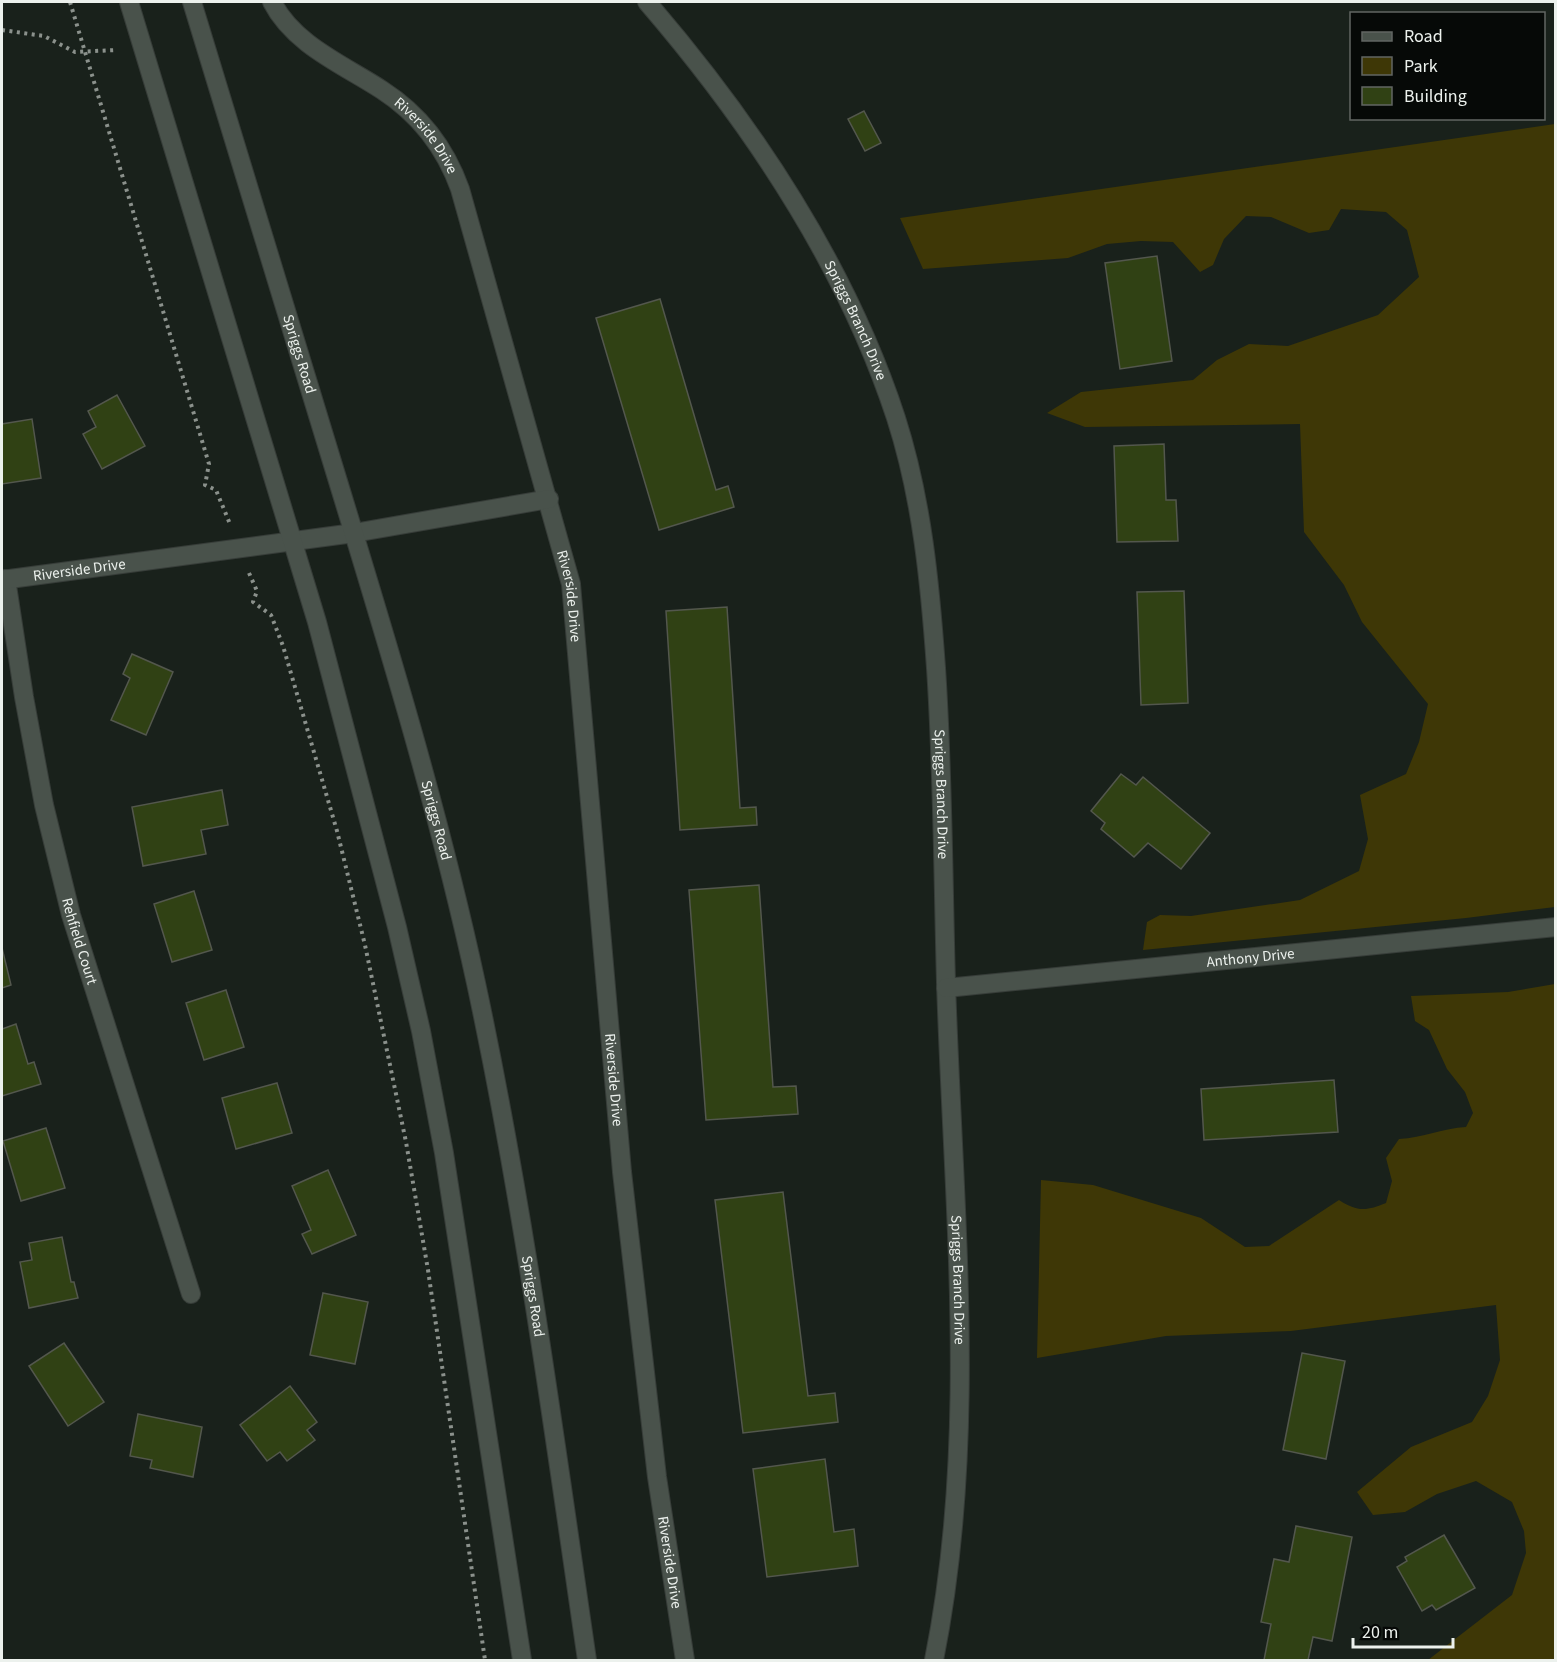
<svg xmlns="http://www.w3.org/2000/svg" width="1557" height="1662" viewBox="0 0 1557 1662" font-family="'Source Sans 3',sans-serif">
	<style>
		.green { fill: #3e3706 }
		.building { fill: #304114; stroke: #53574d; stroke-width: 1.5 }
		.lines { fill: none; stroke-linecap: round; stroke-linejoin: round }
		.minor-casing { stroke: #373d39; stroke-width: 20 }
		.secondary-casing { stroke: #373d39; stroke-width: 20 }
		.path { stroke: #8b918c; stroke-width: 4; stroke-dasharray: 3 4.5; stroke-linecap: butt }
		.minor { stroke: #49524b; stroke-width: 18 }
		.secondary { stroke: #49524b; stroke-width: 18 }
		.labels { text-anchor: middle; stroke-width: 4.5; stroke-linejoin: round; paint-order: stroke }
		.street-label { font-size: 15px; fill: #ecf1ed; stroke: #060907 }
	</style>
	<rect width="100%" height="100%" fill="#19211b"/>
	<g class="green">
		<path d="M 1555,124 L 1555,907 L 1466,918 L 1143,950 L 1147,922 L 1160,915 L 1191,916 L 1300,900 L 1359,871 L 1368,839 L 1360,795 L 1406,774 L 1419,742 L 1428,704 L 1362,622 L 1344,585 L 1304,532 L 1300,424 L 1085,427 L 1047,413 L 1081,392 L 1193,380 L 1217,360 L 1249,344 L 1288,346 L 1378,315 L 1419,277 L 1407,230 L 1386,212 L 1341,209 L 1329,230 L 1309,233 L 1271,217 L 1246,216 L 1224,239 L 1213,265 L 1200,272 L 1173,242 L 1141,241 L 1107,244 L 1068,258 L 923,269 L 900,218 Z"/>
		<path d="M 1555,984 L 1555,1660 L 1428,1660 L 1512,1595 L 1526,1553 L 1524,1531 L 1512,1502 L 1476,1481 L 1437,1494 L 1405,1512 L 1373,1515 L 1357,1492 L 1411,1447 L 1472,1422 L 1488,1396 L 1500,1360 L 1496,1305 L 1291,1331 L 1166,1336 L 1037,1358 L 1041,1180 L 1093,1185 L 1201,1218 L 1245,1247 L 1269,1246 L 1339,1200 C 1357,1212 1367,1211 1386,1203 L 1392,1181 L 1386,1158 L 1399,1139 C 1423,1138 1443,1128 1466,1127 L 1473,1113 L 1465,1092 L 1447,1069 L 1429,1030 L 1415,1021 L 1411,996 L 1508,992 Z"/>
	</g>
	<g class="building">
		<path d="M 864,111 L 881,143 L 865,151 L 848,119 Z"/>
		<path d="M 1157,256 L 1172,361 L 1120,369 L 1105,263 Z"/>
		<path d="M 660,299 L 716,490 L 728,486 L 734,507 L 659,530 L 596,318 Z"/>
		<path d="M 117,395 L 145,446 L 102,469 L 83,434 L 96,427 L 88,411 Z"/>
		<path d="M 32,419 L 41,478 L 2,484 L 2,424 Z"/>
		<path d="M 1164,444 L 1166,500 L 1176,500 L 1178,541 L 1117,542 L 1114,446 Z"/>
		<path d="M 1184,591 L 1188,703 L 1141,705 L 1137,592 Z"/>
		<path d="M 727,607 L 740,808 L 756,807 L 757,825 L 680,830 L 666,611 Z"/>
		<path d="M 132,654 L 173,672 L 146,735 L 111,720 L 130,678 L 123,674 Z"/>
		<path d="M 1121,774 L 1136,785 L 1143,777 L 1210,833 L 1181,869 L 1148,843 L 1134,857 L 1101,829 L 1105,823 L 1091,811 Z"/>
		<path d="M 222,790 L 228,825 L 201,830 L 206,854 L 143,866 L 132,807 Z"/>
		<path d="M 759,885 L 773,1087 L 796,1086 L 798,1114 L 706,1120 L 689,890 Z"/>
		<path d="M 194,891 L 212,950 L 172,962 L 154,904 Z"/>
		<path d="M 2,948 L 11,985 L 2,988 Z"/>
		<path d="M 226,990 L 244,1047 L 204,1060 L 186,1003 Z"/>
		<path d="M 16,1024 L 28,1064 L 34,1062 L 41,1084 L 2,1096 L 2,1029 Z"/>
		<path d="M 1334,1080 L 1338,1132 L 1204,1140 L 1201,1089 Z"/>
		<path d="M 277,1083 L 292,1133 L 236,1149 L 222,1098 Z"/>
		<path d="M 46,1128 L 65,1188 L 21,1201 L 3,1141 Z"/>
		<path d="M 328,1170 L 356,1235 L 312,1254 L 302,1234 L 311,1230 L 292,1186 Z"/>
		<path d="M 783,1192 L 808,1396 L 835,1393 L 838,1422 L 743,1433 L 715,1200 Z"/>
		<path d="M 62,1237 L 71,1282 L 74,1282 L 78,1298 L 29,1308 L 20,1262 L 32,1260 L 29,1243 Z"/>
		<path d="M 323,1293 L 368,1302 L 355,1364 L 310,1355 Z"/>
		<path d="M 64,1343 L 104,1402 L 68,1426 L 29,1366 Z"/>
		<path d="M 1302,1353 L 1345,1361 L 1326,1459 L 1283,1450 Z"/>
		<path d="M 290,1386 L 317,1422 L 307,1430 L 315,1440 L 287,1461 L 280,1452 L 267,1461 L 240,1425 Z"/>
		<path d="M 138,1414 L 202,1427 L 193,1477 L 150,1468 L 152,1460 L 130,1456 Z"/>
		<path d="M 825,1459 L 834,1532 L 854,1529 L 858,1566 L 767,1577 L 753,1469 Z"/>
		<path d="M 1296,1526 L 1352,1537 L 1332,1641 L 1313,1637 L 1308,1660 L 1264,1660 L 1271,1624 L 1261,1622 L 1274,1559 L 1289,1562 Z"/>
		<path d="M 1444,1535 L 1475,1588 L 1436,1610 L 1432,1605 L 1422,1611 L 1397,1567 L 1407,1561 L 1405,1557 Z"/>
	</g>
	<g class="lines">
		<g class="minor-casing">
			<g id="minor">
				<path id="s1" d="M 272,2 C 294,45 344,65 382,90 C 419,114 445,147 460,189 L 571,584 L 622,1172 L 657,1477 L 685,1660"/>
				<path id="s2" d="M 647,2 C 751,123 846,265 896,418 C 922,499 930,583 936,668 C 943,772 943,877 946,982 C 953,1208 979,1436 934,1660"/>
				<path id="s3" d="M 6,579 L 24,697 L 44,805 L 71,915 L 191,1294"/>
				<path id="s4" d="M 2,580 L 354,533 L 549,499"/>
				<path id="s5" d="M 946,988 L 1556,927"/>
			</g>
		</g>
		<g class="secondary-casing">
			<g id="secondary">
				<path d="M 129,2 L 317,622 L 397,927 L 421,1031 L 444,1153 L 522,1660"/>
				<path id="s6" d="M 192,2 C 241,160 289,319 337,478 C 388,645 439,812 476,983 C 524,1207 554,1434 587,1660"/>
			</g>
		</g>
		<g class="path">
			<path d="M 70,2 L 209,464 L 205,485 L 216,490 L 230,524"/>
			<path d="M 2,30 L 44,36 L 75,52 L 116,50"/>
			<path d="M 249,573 L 257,591 L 253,602 L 271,615 L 283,646 L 337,831 L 365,945 L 406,1142 L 428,1270 L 485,1660"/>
		</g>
		<use href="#minor" class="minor"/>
		<use href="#secondary" class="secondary"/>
	</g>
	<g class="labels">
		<g class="street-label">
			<text dy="5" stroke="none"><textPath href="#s1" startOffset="207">Riverside Drive</textPath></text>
			<text dy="5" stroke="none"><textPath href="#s2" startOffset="382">Spriggs Branch Drive</textPath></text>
			<text dy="5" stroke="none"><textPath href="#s6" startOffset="368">Spriggs Road</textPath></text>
			<text dy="5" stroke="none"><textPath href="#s4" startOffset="78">Riverside Drive</textPath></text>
			<text dy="5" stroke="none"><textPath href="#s1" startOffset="693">Riverside Drive</textPath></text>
			<text dy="5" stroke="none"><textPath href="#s2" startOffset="868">Spriggs Branch Drive</textPath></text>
			<text dy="5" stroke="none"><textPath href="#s6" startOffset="854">Spriggs Road</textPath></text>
			<text dy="5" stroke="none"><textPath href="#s3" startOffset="370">Rehfield Court</textPath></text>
			<text dy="5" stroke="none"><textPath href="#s5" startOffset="306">Anthony Drive</textPath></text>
			<text dy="5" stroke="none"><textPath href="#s1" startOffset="1179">Riverside Drive</textPath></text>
			<text dy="5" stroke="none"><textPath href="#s2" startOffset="1354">Spriggs Branch Drive</textPath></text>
			<text dy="5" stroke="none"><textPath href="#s6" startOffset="1340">Spriggs Road</textPath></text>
			<text dy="5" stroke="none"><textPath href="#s1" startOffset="1665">Riverside Drive</textPath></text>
		</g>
	</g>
	<rect width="1557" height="1662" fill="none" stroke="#ecf1ed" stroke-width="6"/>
	<rect x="1350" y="12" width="195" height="108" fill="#060907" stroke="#626663" stroke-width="1.5"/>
	<rect x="1362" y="32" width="30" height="9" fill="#49524b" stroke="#626663" stroke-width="1.5"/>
	<text x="1404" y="42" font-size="18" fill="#ecf1ed">Road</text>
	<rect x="1362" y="57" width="30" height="18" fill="#3e3706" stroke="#626663" stroke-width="1.5"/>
	<text x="1404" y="72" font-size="18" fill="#ecf1ed">Park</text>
	<rect x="1362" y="87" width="30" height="18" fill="#304114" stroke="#626663" stroke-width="1.5"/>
	<text x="1404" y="102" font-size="18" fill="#ecf1ed">Building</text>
	<path d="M1353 1638v9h100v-9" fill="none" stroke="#ecf1ed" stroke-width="3"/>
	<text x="1362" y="1638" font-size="18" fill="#ecf1ed" stroke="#060907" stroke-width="4.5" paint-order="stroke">20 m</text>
</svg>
